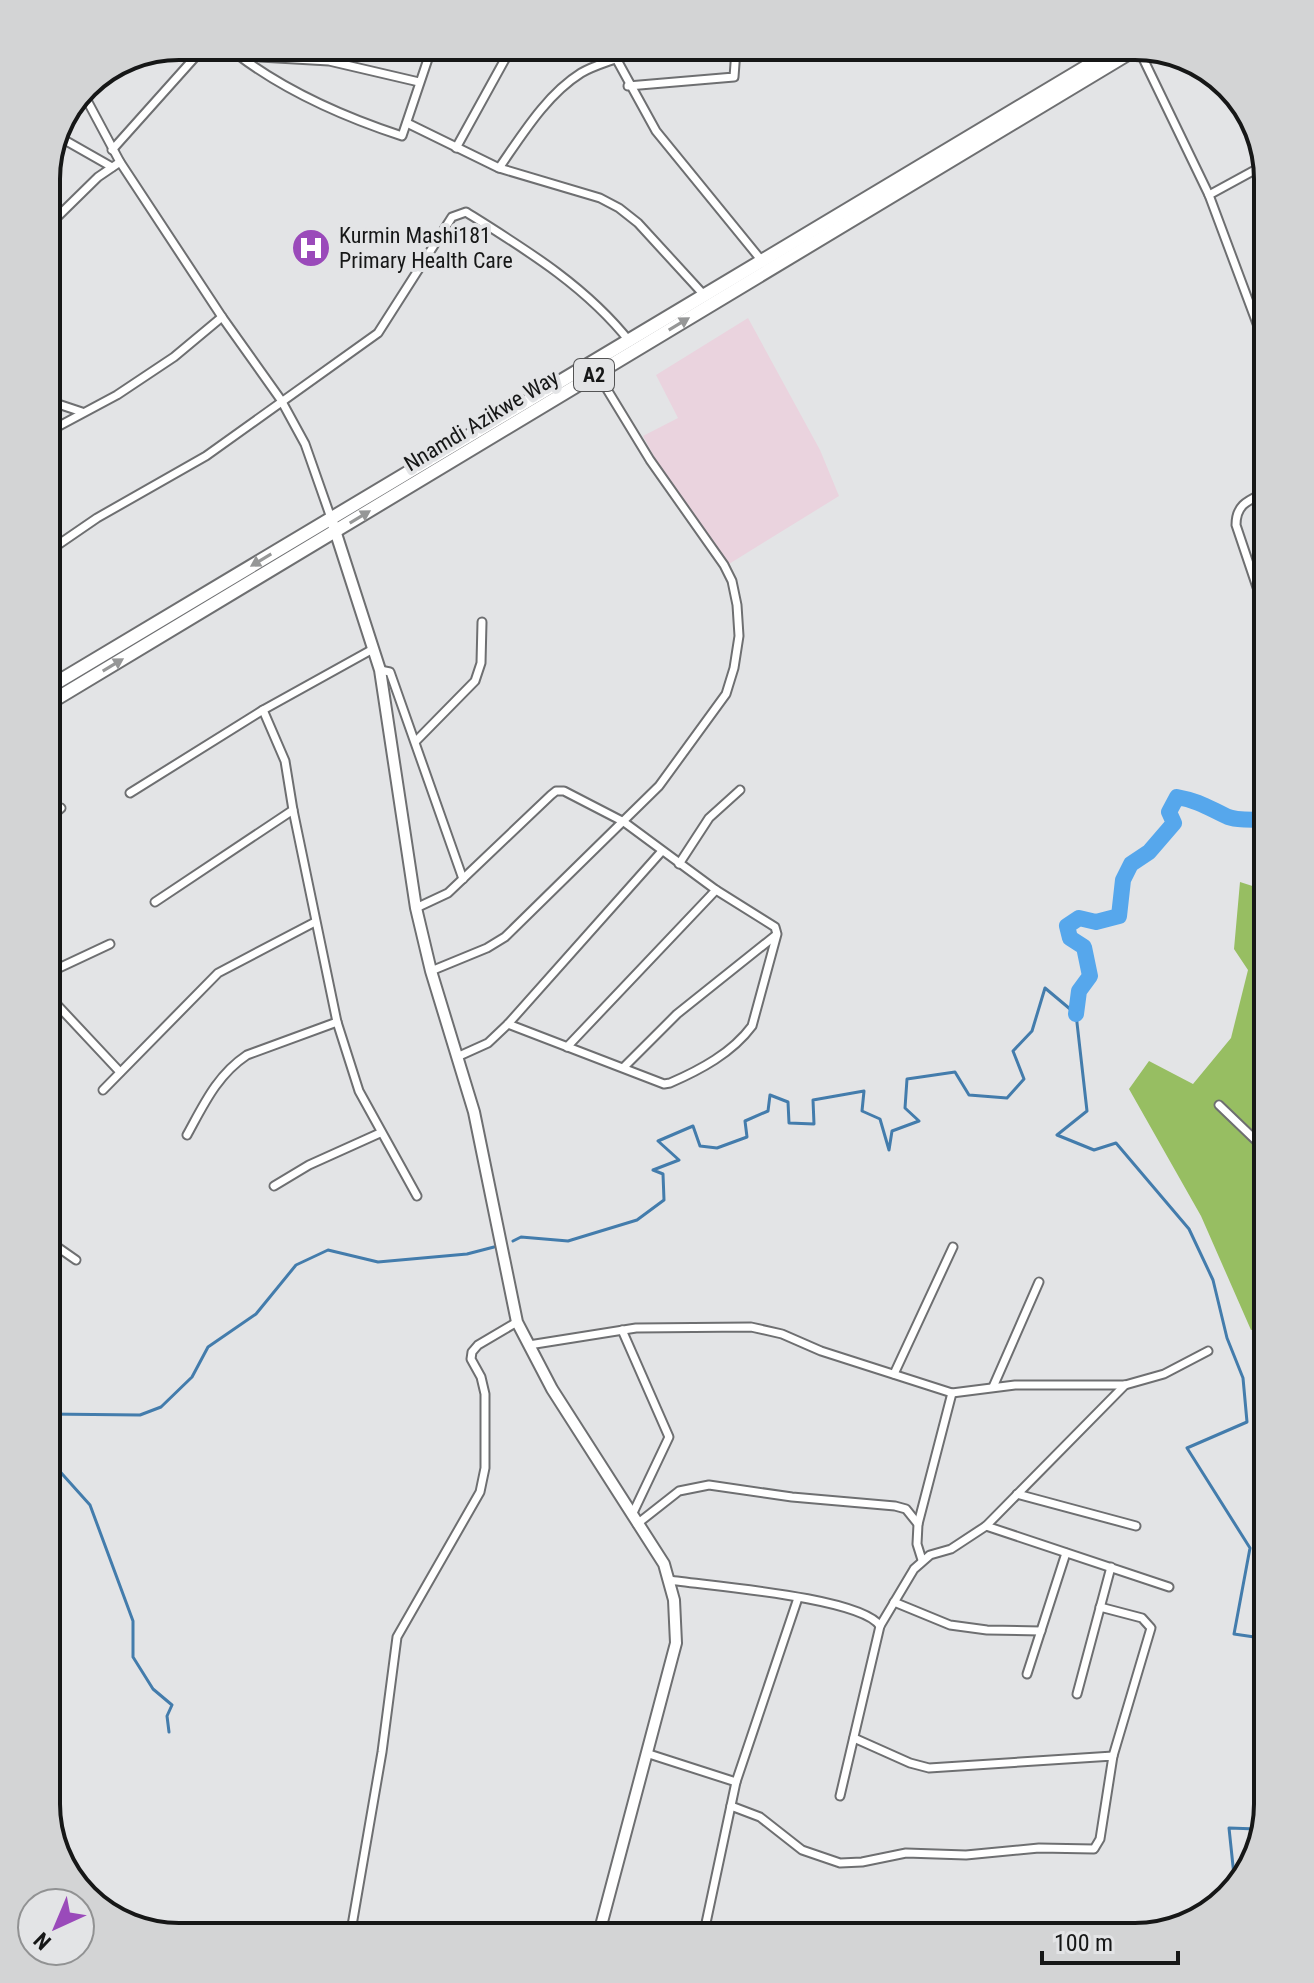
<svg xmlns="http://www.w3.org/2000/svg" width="1314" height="1983" viewBox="0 0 1314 1983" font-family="'Roboto Condensed',sans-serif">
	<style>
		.industrial { fill: #ead3de }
		.forest { fill: #97be62 }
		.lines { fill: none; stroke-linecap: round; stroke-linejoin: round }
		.stream { stroke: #437cac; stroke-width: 3 }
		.river { stroke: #56a7ec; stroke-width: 16 }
		.street-casing { stroke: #6e6f71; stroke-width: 11 }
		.secondary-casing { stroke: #6e6f71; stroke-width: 14 }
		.highway-casing { stroke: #6e6f71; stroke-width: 16 }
		.street { stroke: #fff; stroke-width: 7 }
		.secondary { stroke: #fff; stroke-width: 10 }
		.highway { stroke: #fff; stroke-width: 12 }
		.oneway { fill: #969797 }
		.labels { text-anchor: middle; stroke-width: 8; stroke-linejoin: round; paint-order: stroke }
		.shield { fill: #e3e4e6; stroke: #545455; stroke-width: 2 }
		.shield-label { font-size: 20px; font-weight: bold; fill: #161717 }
		.poi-label { font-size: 22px; fill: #161717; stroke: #e3e4e6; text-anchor: start }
		.street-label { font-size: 22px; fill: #161717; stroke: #e3e4e6 }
		.rim { fill: none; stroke: #161717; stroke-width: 4 }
	</style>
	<rect width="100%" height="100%" fill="#e3e4e6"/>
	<path class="industrial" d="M 748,318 L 820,450 L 839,496 L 729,564 L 668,482 L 643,436 L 678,418 L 656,375 Z"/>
	<path class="forest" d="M 1240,882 L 1268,891 L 1268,1122 L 1265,1125 L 1268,1129 L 1268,1326 L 1251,1330 L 1201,1216 L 1129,1089 L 1149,1061 L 1193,1084 L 1231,1038 L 1248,970 L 1234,949 Z"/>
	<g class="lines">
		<g class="stream">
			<path d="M 513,1241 L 521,1237 L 568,1241 L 637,1220 L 664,1200 L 663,1174 L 653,1170 L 679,1160 L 658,1141 L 693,1126 L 700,1146 L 717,1148 L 747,1137 L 745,1121 L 768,1111 L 770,1095 L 788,1102 L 789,1123 L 814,1124 L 813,1100 L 864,1091 L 862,1111 L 880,1119 L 889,1150 L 892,1131 L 919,1121 L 905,1108 L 907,1079 L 955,1072 L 969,1095 L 1007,1098 L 1024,1079 L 1013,1051 L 1032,1031 L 1045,988 L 1076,1014 L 1087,1111 L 1057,1135 L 1094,1150 L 1116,1143 L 1189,1229 L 1213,1280 L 1227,1338 L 1243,1378 L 1247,1422 L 1187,1448 L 1250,1548 L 1234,1634 L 1268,1639"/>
			<path d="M 46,1414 L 140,1415 L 161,1407 L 192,1377 L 208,1347 L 256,1314 L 296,1265 L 328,1250 L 378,1262 L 467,1254 L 494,1247"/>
			<path d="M 46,1456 L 90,1505 L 133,1621 L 133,1657 L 153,1689 L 172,1705 L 167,1716 L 169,1732"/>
			<path d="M 1235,1885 L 1229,1828 L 1257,1829 L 1268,1786"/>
		</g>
		<path class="river" d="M 1076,1014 L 1079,991 L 1090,976 L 1084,947 L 1070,938 L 1067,926 L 1079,918 L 1096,922 L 1119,916 L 1123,880 L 1131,864 L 1149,852 L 1174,823 L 1169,812 L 1177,797 C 1199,801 1207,807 1226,816 C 1235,821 1254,819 1265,820 L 1268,823"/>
		<g class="street-casing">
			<g id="street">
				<path d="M 1082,47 L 1096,61"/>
				<path d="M 1138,48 L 1209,195 L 1268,353"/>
				<path d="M 612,51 L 656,131 L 762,261"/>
				<path d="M 238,55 C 287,92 344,117 402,136 L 430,53"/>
				<path d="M 260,57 L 329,61 L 419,82"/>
				<path d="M 628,86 L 734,77 L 736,50"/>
				<path d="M 82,91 L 120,162 L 222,317 L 281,400 L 305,444 L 331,518"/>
				<path d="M 407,123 L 499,168 L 600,198 L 619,208 L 638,223 L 704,295"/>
				<path d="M 61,138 L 112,167"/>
				<path d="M 456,148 L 509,52"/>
				<path d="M 112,150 L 197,55"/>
				<path d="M 499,168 C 522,135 546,95 581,73 C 591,67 604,63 615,59"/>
				<path d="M 1209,195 L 1264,165"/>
				<path d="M 46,228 L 98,177 L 120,162"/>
				<path d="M 46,400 L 82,412"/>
				<path d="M 46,433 L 117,395 L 174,357 L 222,317"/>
				<path d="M 46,553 L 97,518 L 206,456 L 378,333 L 452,217 L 466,212 C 525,249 586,286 630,342"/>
				<path d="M 1268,620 L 1236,525 C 1236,503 1250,500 1268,491"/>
				<path d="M 380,670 L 390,672 L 463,879"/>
				<path d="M 416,741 L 475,681 L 481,663 L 482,622"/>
				<path d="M 130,793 L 263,710 L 373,649"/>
				<path d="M 293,810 L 337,1022 L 359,1091 L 417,1196"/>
				<path d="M 46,821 L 61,808"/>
				<path d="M 679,864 L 709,818 L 740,790"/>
				<path d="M 155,902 L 293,810 L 285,761 L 263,710"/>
				<path d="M 416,908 L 448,893 L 551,795 L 556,791 L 564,791 L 624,822 L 716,890 L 775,927 L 777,934 L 752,1026 C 732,1053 700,1070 670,1083 L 664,1084 L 508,1024"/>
				<path d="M 431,971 L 487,948 L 505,937 L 659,786 L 726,694 L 734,668 L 739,636 L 737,605 L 732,581 L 724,565 L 650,460 L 597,373"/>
				<path d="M 46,974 L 110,944"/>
				<path d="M 46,993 L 120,1072"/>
				<path d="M 567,1047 L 716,890"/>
				<path d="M 457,1057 L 488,1043 L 508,1024 L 662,851"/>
				<path d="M 624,1067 L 677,1014 L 776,935"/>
				<path d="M 103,1090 L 218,973 L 315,922"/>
				<path d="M 1219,1105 L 1268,1152"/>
				<path d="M 187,1135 C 204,1104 217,1075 247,1055 L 337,1022"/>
				<path d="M 274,1186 L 309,1165 L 380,1133"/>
				<path d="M 46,1239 L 76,1260"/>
				<path d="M 622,1330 L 669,1437 L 632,1515"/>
				<path d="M 529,1345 L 636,1328 L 751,1327 L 782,1334 L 821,1351 L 952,1393 L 1015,1385 L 1125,1385 L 1164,1374 L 1208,1351"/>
				<path d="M 894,1374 L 953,1247"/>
				<path d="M 993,1387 L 1039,1282"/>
				<path d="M 1017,1494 L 1136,1526"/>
				<path d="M 637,1524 L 679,1491 L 709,1485 L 792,1497 L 895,1506 L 906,1509 L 918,1524 L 917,1544 L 922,1560"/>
				<path d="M 918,1524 L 952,1393"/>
				<path d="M 986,1526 L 1169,1587"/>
				<path d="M 669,1580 C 709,1586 861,1597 880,1626"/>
				<path d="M 894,1602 L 950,1625 L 987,1630 L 1041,1631"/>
				<path d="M 1100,1607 L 1142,1618 L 1151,1628 L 1113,1756"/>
				<path d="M 1027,1674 L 1066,1553"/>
				<path d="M 1077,1694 L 1111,1567"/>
				<path d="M 649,1754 L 736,1782"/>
				<path d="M 840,1796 L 880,1626 L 914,1569 L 930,1555 L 951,1549 L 986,1526 L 1125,1385"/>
				<path d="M 731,1806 L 760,1817 L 802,1850 L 840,1863 L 862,1862 L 906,1853 L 966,1855 L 1039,1848 L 1094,1849 L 1100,1839 L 1113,1756 L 929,1768 L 910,1763 L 854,1738"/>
				<path d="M 350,1937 L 382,1752 L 397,1637 L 480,1492 L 485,1468 L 485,1394 L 481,1377 L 471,1359 L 472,1352 L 478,1345 L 517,1322"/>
				<path d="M 703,1937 L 736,1782 L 798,1598"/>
			</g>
		</g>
		<g class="secondary-casing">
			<path id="secondary" d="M 331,518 L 380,670 L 416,908 L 431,971 L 474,1112 L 517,1322 L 552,1389 L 664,1564 L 674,1600 L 676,1643 L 598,1937"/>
		</g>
		<g class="highway-casing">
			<g id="highway">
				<path d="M 46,689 L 1121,46"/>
				<path d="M 46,705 L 1141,46"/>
			</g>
		</g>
		<use href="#street" class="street"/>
		<use href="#secondary" class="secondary"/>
		<use href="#highway" class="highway"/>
	</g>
	<defs><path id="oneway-solid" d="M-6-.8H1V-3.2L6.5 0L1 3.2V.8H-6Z" transform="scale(2)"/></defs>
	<g class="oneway">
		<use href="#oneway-solid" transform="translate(679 324) rotate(-31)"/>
		<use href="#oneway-solid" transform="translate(360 517) rotate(-31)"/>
		<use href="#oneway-solid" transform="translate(261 560) rotate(149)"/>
		<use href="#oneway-solid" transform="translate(113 665) rotate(-31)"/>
	</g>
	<defs>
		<g id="hospital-disc" transform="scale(2)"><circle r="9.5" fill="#9a4aba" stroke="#e3e4e6"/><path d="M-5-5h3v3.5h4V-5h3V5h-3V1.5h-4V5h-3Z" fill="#fff"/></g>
	</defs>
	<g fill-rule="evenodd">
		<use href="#hospital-disc" x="311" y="248"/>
	</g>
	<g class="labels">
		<rect class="shield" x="574" y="359" width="40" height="32" rx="6"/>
		<g class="shield-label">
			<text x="594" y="382">A2</text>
		</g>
		<g class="poi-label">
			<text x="339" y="243">Kurmin Mashi181<tspan x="339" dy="25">Primary Health Care</tspan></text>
		</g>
		<g class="street-label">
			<text transform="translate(481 420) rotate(-31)" y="8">Nnamdi Azikwe Way</text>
		</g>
	</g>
	<path d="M0 0H1314V1983H0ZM179 60H1135A119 119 0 0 1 1254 179V1804A119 119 0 0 1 1135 1923H179A119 119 0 0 1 60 1804V179A119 119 0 0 1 179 60Z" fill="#d3d4d5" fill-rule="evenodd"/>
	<path class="rim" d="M179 60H1135A119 119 0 0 1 1254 179V1804A119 119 0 0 1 1135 1923H179A119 119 0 0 1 60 1804V179A119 119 0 0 1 179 60Z"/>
	<g transform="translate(56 1927) rotate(224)"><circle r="38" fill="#e3e4e6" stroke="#919293" stroke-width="2"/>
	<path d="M0-6L14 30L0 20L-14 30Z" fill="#9a4aba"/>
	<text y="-12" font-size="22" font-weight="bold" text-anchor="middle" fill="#161717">N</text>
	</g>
	<path d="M1042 1951v12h136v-12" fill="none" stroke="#161717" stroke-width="4"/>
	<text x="1054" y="1951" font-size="24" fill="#161717" stroke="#e3e4e6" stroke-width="6" paint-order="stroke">100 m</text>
</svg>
